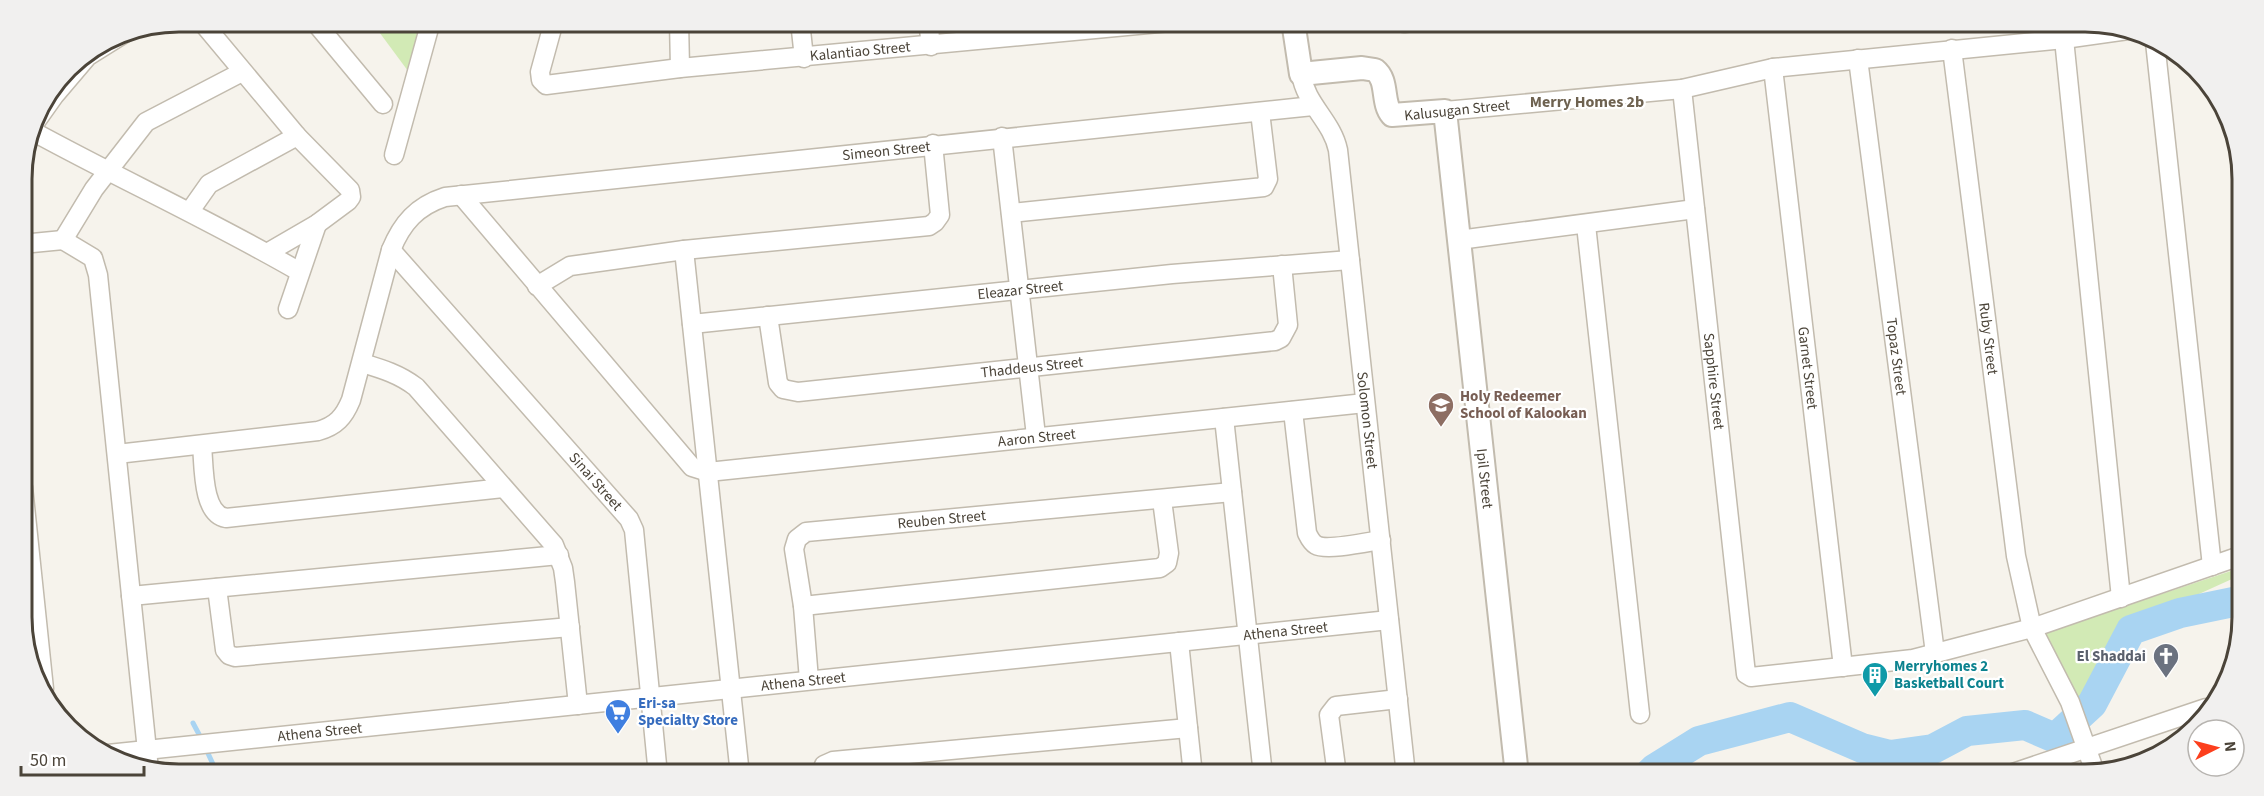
<svg xmlns="http://www.w3.org/2000/svg" width="2264" height="796" viewBox="0 0 2264 796" font-family="'Source Sans 3',sans-serif">
	<style>
		.green { fill: #d2eab5 }
		.lines { fill: none; stroke-linecap: round; stroke-linejoin: round }
		.stream { stroke: #a9d4f2; stroke-width: 5 }
		.river { stroke: #a9d4f2; stroke-width: 30 }
		.minor-casing { stroke: #c2bbae; stroke-width: 21 }
		.tertiary-casing { stroke: #c2bbae; stroke-width: 26 }
		.minor { stroke: #fff; stroke-width: 18 }
		.tertiary { stroke: #fff; stroke-width: 22 }
		.labels { text-anchor: middle; stroke-width: 4.5; stroke-linejoin: round; paint-order: stroke }
		.street-label { font-size: 15px; fill: #4b4439; stroke: #fff }
		.education-label { font-size: 15px; font-weight: bold; fill: #785e54; stroke: #fff; text-anchor: start }
		.worship-label { font-size: 15px; font-weight: bold; fill: #5b616d; stroke: #fff; text-anchor: end }
		.culture-label { font-size: 15px; font-weight: bold; fill: #0d838f; stroke: #fff; text-anchor: start }
		.shop-label { font-size: 15px; font-weight: bold; fill: #366cbe; stroke: #fff; text-anchor: start }
		.neighbourhood-label { font-size: 16px; font-weight: bold; fill: #6e6250; stroke: #fff }
		.rim { fill: none; stroke: #4b4439; stroke-width: 3 }
	</style>
	<rect width="100%" height="100%" fill="#f6f3ec"/>
	<g class="green">
		<path d="M 371,21 L 420,21 L 408,71 Z"/>
		<path d="M 2243,567 L 2243,574 L 2124,628 L 2089,698 L 2075,707 L 2044,633 Z"/>
	</g>
	<g class="lines">
		<g class="stream">
			<path d="M 193,723 L 202,740"/>
			<path d="M 206,749 L 218,775"/>
		</g>
		<path class="river" d="M 1648,775 L 1654,769 L 1699,741 L 1790,717 L 1862,748 L 1890,755 L 1933,749 L 1967,731 L 2025,725 L 2055,738 L 2092,704 L 2131,630 L 2180,613 L 2243,600"/>
		<g class="minor-casing">
			<g id="minor">
				<path d="M 201,21 L 297,136 L 350,190 L 351,197 L 348,201 L 317,224 L 267,253"/>
				<path d="M 314,21 L 383,104"/>
				<path id="s1" d="M 554,21 L 540,72 L 541,80 L 546,85 L 680,68 L 1180,21"/>
				<path d="M 679,21 L 680,68"/>
				<path d="M 800,21 L 804,58"/>
				<path d="M 928,21 L 931,46"/>
				<path d="M 1400,21 L 1404,23 L 1421,21"/>
				<path d="M 2064,39 L 2121,598"/>
				<path d="M 2155,42 L 2212,566"/>
				<path id="s2" d="M 1952,49 L 2016,556 L 2032,628 L 2070,702 L 2096,775"/>
				<path id="s3" d="M 1858,59 L 1935,653"/>
				<path id="s4" d="M 1773,68 L 1843,667"/>
				<path id="s5" d="M 1301,74 C 1306,105 1332,121 1338,150 L 1406,775"/>
				<path id="s6" d="M 1682,89 L 1746,674 L 1751,677 L 1913,659 L 2032,628 L 2243,555"/>
				<path d="M 1445,111 L 1682,89 L 1773,68 L 2064,39 L 2135,29"/>
				<path d="M 32,127 L 54,96 L 88,56 L 128,31"/>
				<path d="M 32,129 L 34,132 C 122,180 212,221 300,272"/>
				<path d="M 1002,137 L 1036,436"/>
				<path d="M 394,155 L 431,21"/>
				<path id="s7" d="M 461,195 L 692,467 L 708,472 L 1365,403"/>
				<path d="M 190,211 L 209,184 L 297,136"/>
				<path d="M 1011,213 L 1264,187 L 1268,179 L 1260,112"/>
				<path d="M 1586,225 L 1640,714"/>
				<path d="M 63,240 L 93,258 L 98,275 L 149,770"/>
				<path d="M 63,240 L 94,189 L 146,122 L 242,72"/>
				<path d="M 1459,240 L 1695,209"/>
				<path d="M 22,244 L 63,240"/>
				<path id="s8" d="M 391,250 L 629,519 L 634,530 L 658,775"/>
				<path d="M 684,250 L 740,775"/>
				<path d="M 537,286 L 570,266 L 684,250 L 929,226 L 935,222 L 940,215 L 933,144"/>
				<path d="M 288,309 L 317,224"/>
				<path id="s9" d="M 768,316 L 778,383 L 783,389 L 798,392 L 1275,341 L 1281,338 L 1288,325 L 1282,265"/>
				<path id="s10" d="M 692,324 L 1172,274 L 1350,260"/>
				<path d="M 362,363 C 382,369 399,374 416,387 L 554,545 L 563,568 L 565,582 L 578,705"/>
				<path d="M 1293,411 L 1307,533 C 1309,537 1311,542 1316,545 C 1326,551 1368,542 1381,540"/>
				<path d="M 1224,418 L 1263,775"/>
				<path d="M 202,445 C 204,466 202,514 226,518 L 503,488"/>
				<path id="s11" d="M 117,454 L 318,431 C 336,426 344,417 351,400 L 391,250 C 402,223 417,206 445,197 L 1313,106"/>
				<path d="M 23,487 L 44,689"/>
				<path d="M 217,588 L 225,650 L 229,655 L 235,657 L 570,627"/>
				<path d="M 131,596 L 559,555"/>
				<path d="M 803,606 L 1160,568 L 1167,563 L 1169,553 L 1162,500"/>
				<path d="M 1179,642 L 1193,775"/>
				<path id="s12" d="M 809,680 L 803,606 L 794,549 L 797,539 L 806,532 L 1232,492"/>
				<path id="s13" d="M 108,754 L 1389,620"/>
				<path d="M 821,775 L 824,765 L 833,761 L 1188,728"/>
				<path d="M 1337,775 L 1329,715 L 1336,706 L 1398,699"/>
				<path d="M 2007,775 L 2206,708"/>
			</g>
		</g>
		<g class="tertiary-casing">
			<g id="tertiary">
				<path id="s14" d="M 1293,21 L 1301,74 L 1362,68 L 1375,70 C 1389,81 1381,102 1392,115 L 1445,111 L 1517,775"/>
			</g>
		</g>
		<use href="#minor" class="minor"/>
		<use href="#tertiary" class="tertiary"/>
	</g>
	<defs>
		<g id="school-pin" transform="scale(1.35)"><path d="M0 17L-7.5 6A9.5 9.5 0 1 1 7.5 6Z" fill="#8d6e63" stroke="#fff"/><path d="M0-5L7-2L0 1L-7-2ZM-4 1L0 2.5L4 1V4Q0 6-4 4Z" fill="#fff"/></g>
		<g id="church-pin" transform="scale(1.35)"><path d="M0 17L-7.5 6A9.5 9.5 0 1 1 7.5 6Z" fill="#6b7280" stroke="#fff"/><path d="M-1.2-6h2.4v3.5h3.3v2.4h-3.3V6h-2.4V-.1h-3.3v-2.4h3.3Z" fill="#fff"/></g>
		<g id="building-pin" transform="scale(1.35)"><path d="M0 17L-7.5 6A9.5 9.5 0 1 1 7.5 6Z" fill="#0f9aa8" stroke="#fff"/><path d="M-4-6H4V6H1V3H-1V6H-4ZM-2.5-4.3h1.7v1.8h-1.7ZM.8-4.3h1.7v1.8H.8ZM-2.5-1h1.7V.8h-1.7ZM.8-1h1.7V.8H.8Z" fill="#fff"/></g>
		<g id="supermarket-pin" transform="scale(1.35)"><path d="M0 17L-7.5 6A9.5 9.5 0 1 1 7.5 6Z" fill="#3f7fe0" stroke="#fff"/><path d="M-6-5.5h2.5l.6 2H6L4.5 2H-2.5L-4.4-4H-6ZM-1.5 3.2a1.3 1.3 0 1 0 .1 0ZM3 3.2a1.3 1.3 0 1 0 .1 0Z" fill="#fff"/></g>
	</defs>
	<g fill-rule="evenodd">
		<use href="#school-pin" x="1441" y="405"/>
		<use href="#church-pin" x="2166" y="656"/>
		<use href="#building-pin" x="1875" y="675"/>
		<use href="#supermarket-pin" x="618" y="712"/>
	</g>
	<g class="labels">
		<g class="street-label">
			<text dy="5" stroke="none"><textPath href="#s1" startOffset="384">Kalantiao Street</textPath></text>
			<text transform="translate(1457 110) rotate(-6)" y="5">Kalusugan Street</text>
			<text dy="5" stroke="none"><textPath href="#s11" startOffset="927">Simeon Street</textPath></text>
			<text dy="5" stroke="none"><textPath href="#s10" startOffset="330">Eleazar Street</textPath></text>
			<text dy="5" stroke="none"><textPath href="#s2" startOffset="292">Ruby Street</textPath></text>
			<text dy="5" stroke="none"><textPath href="#s3" startOffset="300">Topaz Street</textPath></text>
			<text dy="5" stroke="none"><textPath href="#s9" startOffset="326">Thaddeus Street</textPath></text>
			<text dy="5" stroke="none"><textPath href="#s4" startOffset="302">Garnet Street</textPath></text>
			<text dy="5" stroke="none"><textPath href="#s6" startOffset="294">Sapphire Street</textPath></text>
			<text dy="5" stroke="none"><textPath href="#s5" startOffset="357">Solomon Street</textPath></text>
			<text dy="5" stroke="none"><textPath href="#s7" startOffset="704">Aaron Street</textPath></text>
			<text dy="5" stroke="none"><textPath href="#s14" startOffset="600">Ipil Street</textPath></text>
			<text dy="5" stroke="none"><textPath href="#s8" startOffset="309">Sinai Street</textPath></text>
			<text dy="5" stroke="none"><textPath href="#s12" startOffset="290">Reuben Street</textPath></text>
			<text dy="5" stroke="none"><textPath href="#s13" startOffset="1184">Athena Street</textPath></text>
			<text dy="5" stroke="none"><textPath href="#s13" startOffset="699">Athena Street</textPath></text>
			<text dy="5" stroke="none"><textPath href="#s13" startOffset="213">Athena Street</textPath></text>
		</g>
		<g class="education-label">
			<text x="1460" y="401">Holy Redeemer<tspan x="1460" dy="17">School of Kalookan</tspan></text>
		</g>
		<g class="worship-label">
			<text x="2146" y="661">El Shaddai</text>
		</g>
		<g class="culture-label">
			<text x="1894" y="671">Merryhomes 2<tspan x="1894" dy="17">Basketball Court</tspan></text>
		</g>
		<g class="shop-label">
			<text x="638" y="708">Eri-sa<tspan x="638" dy="17">Specialty Store</tspan></text>
		</g>
		<g class="neighbourhood-label">
			<text x="1587" y="107">Merry Homes 2b</text>
		</g>
	</g>
	<path d="M0 0H2264V796H0ZM179 32H2085A147 147 0 0 1 2232 179V617A147 147 0 0 1 2085 764H179A147 147 0 0 1 32 617V179A147 147 0 0 1 179 32Z" fill="#f1f0ef" fill-rule="evenodd"/>
	<path class="rim" d="M179 32H2085A147 147 0 0 1 2232 179V617A147 147 0 0 1 2085 764H179A147 147 0 0 1 32 617V179A147 147 0 0 1 179 32Z"/>
	<g transform="translate(2216 748) rotate(84)"><circle r="28" fill="#ffffff" stroke="#b7b4b0" stroke-width="1.5"/>
	<path d="M0-4.5L10 22L0 15L-10 22Z" fill="#fc3f1d"/>
	<text y="-9" font-size="16" font-weight="bold" text-anchor="middle" fill="#4b4439">N</text>
	</g>
	<path d="M21 766v9h123v-9" fill="none" stroke="#4b4439" stroke-width="3"/>
	<text x="30" y="766" font-size="18" fill="#4b4439" stroke="#ffffff" stroke-width="4.5" paint-order="stroke">50 m</text>
</svg>
